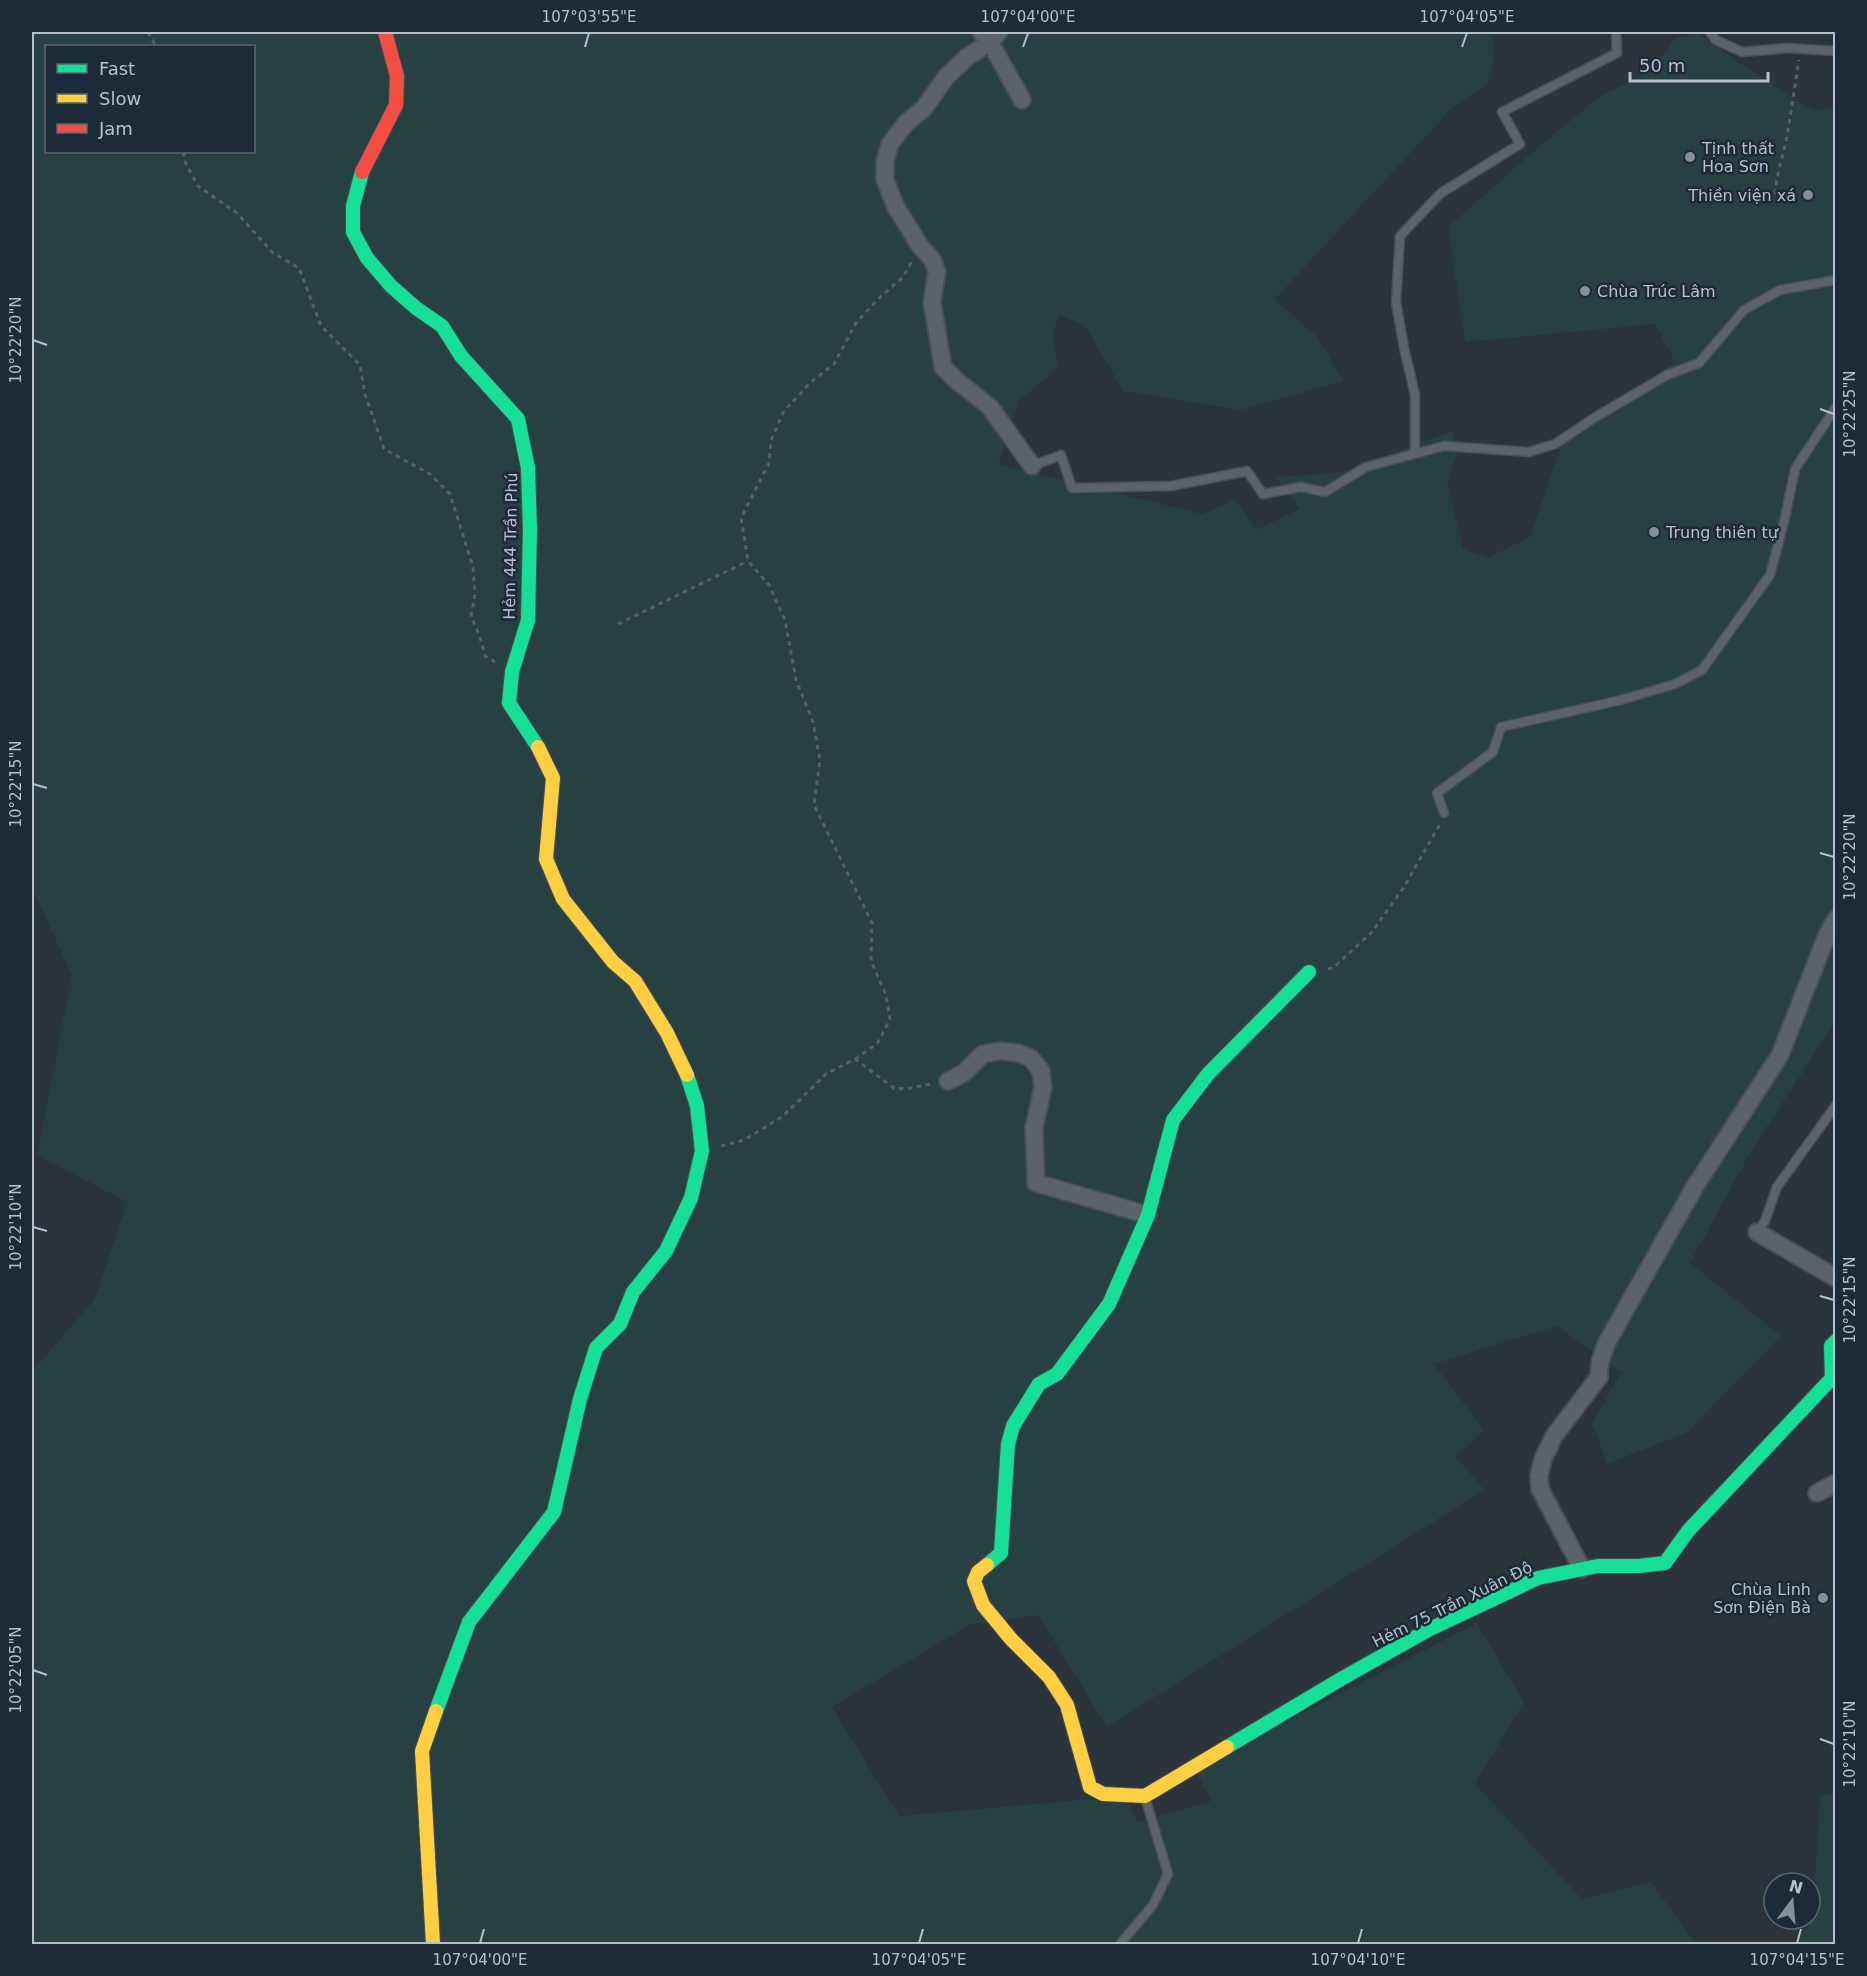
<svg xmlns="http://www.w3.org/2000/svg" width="1867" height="1976" viewBox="0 0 1867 1976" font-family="'DejaVu Sans',sans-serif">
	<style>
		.green { fill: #274042; fill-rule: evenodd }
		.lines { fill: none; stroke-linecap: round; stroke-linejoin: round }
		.lane-casing { stroke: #494f55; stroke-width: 11 }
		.street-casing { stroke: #494f55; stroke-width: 20 }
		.fast-casing { stroke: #494f55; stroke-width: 16 }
		.slow-casing { stroke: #494f55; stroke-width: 16 }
		.jam-casing { stroke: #494f55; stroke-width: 16 }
		.path { stroke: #586066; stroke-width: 3; stroke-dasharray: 4.5 4.5; stroke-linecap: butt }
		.lane { stroke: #5b6269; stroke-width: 8 }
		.street { stroke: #5b6269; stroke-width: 16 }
		.fast { stroke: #16e098; stroke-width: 14 }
		.slow { stroke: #ffcf43; stroke-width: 14 }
		.jam { stroke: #f24e42; stroke-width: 14 }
		.ticks { fill: none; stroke: #b5c0cc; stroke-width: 2 }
		.poi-dot { fill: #858f99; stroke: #1d2a37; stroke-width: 2 }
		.labels { text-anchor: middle; stroke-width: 5; stroke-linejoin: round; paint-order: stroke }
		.poi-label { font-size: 16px; fill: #b5c0cc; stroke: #1d2a37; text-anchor: start }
		.street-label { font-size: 16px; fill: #b5c0cc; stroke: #1d2a37 }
		.neatline { fill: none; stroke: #b5c0cc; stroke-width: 2 }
		.ticks-label { font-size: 15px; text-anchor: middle; fill: #b5c0cc }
	</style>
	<rect width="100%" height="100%" fill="#2b333b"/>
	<g class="green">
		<path d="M 32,32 L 1492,32 L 1494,59 L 1488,85 L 1454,106 L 1275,299 L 1316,336 L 1344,381 L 1240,410 L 1123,391 L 1085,326 L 1059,315 L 1053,335 L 1058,368 L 1019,401 L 999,464 L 1202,514 L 1235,500 L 1257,529 L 1300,509 L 1275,477 L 1341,472 L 1453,431 L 1457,455 L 1447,485 L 1463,549 L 1487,558 L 1530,537 L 1562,443 L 1675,362 L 1655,324 L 1465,342 L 1448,227 L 1535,150 L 1600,96 L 1638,78 L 1666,53 L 1675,38 L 1699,34 L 1754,73 L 1815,111 L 1835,107 L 1835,1023 L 1754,1146 L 1690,1263 L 1781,1336 L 1688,1432 L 1607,1464 L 1592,1424 L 1621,1372 L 1557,1326 L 1434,1364 L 1484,1430 L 1456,1457 L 1484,1489 L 1415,1534 L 1107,1727 L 1038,1615 L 969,1625 L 832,1707 L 899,1816 L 1125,1796 L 1138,1822 L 1211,1801 L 1195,1769 L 1477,1623 L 1524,1702 L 1475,1784 L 1582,1899 L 1651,1882 L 1696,1944 L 32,1944 L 32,1371 L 94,1300 L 127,1202 L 37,1155 L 72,975 L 32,888 ZM 46,46 L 254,46 L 254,152 L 46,152 Z"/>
		<path d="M 1835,1792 L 1835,1944 L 1796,1944 L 1812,1919 L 1820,1797 Z"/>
	</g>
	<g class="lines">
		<g class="lane-casing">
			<g id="lane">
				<path d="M 1710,32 L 1716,40 L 1742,52 L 1787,48 L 1836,51"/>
				<path d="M 1415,453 L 1415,395 L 1404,348 L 1396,302 L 1400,236 L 1441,193 L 1520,144 L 1502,112 L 1617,53 L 1616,32"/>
				<path d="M 1032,466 L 1061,455 L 1072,488 L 1171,486 L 1247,471 L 1263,494 L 1301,487 L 1325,492 L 1366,467 L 1444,446 L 1529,452 L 1555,444 L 1594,418 L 1667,375 L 1699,363 L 1744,310 L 1780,290 L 1836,280"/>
				<path d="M 1444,813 L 1437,793 L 1493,752 L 1501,727 L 1621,700 L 1675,684 L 1702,670 L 1770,575 L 1784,522 L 1795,469 L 1836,407"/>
				<path d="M 1757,1232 L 1765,1221 L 1777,1187 L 1836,1105"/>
				<path d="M 1120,1944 L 1153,1905 L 1168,1874 L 1145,1797"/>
			</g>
		</g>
		<g class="street-casing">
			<g id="street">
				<path d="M 981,32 L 990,42 L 1022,100"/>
				<path d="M 999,32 L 990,42 L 966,58 L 946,77 L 924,108 L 906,123 L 890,144 L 885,161 L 885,180 L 896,207 L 920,246 L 932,259 L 937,272 L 932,302 L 943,367 L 956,380 L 990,407 L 1032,466"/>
				<path d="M 948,1081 L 964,1073 L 983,1054 L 1000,1051 L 1018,1053 L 1031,1058 L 1041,1071 L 1043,1087 L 1034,1128 L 1036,1183 L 1148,1215"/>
				<path d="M 1757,1232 L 1836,1278"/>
				<path d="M 1817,1493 L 1836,1483"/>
				<path d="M 1582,1569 L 1540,1489 L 1539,1476 L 1543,1459 L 1554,1436 L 1599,1377 L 1600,1362 L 1606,1344 L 1694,1188 L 1780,1055 L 1827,935 L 1836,919"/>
			</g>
		</g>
		<g class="fast-casing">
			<g id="fast">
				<path d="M 362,172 L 353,206 L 353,232 L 367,258 L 391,286 L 416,308 L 442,326 L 461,356 L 518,419 L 528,468 L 530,529 L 528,620 L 512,672 L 509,703 L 538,747"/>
				<path d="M 987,1565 L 1001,1553 L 1008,1444 L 1013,1426 L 1039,1384 L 1057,1374 L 1109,1304 L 1148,1215 L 1173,1120 L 1208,1074 L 1309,972"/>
				<path d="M 436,1711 L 469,1622 L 554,1512 L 580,1399 L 596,1348 L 620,1324 L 633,1292 L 666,1251 L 691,1198 L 702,1151 L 697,1106 L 687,1075"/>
				<path d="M 1227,1747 L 1341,1679 L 1430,1629 L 1538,1578 L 1598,1566 L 1639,1566 L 1665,1563 L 1688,1531 L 1832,1378 L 1831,1346 L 1836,1341"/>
			</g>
		</g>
		<g class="slow-casing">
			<g id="slow">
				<path d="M 538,747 L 553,778 L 546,859 L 563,899 L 613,962 L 635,981 L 667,1033 L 687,1075"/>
				<path d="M 987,1565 L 978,1572 L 974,1581 L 983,1605 L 1011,1639 L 1049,1677 L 1067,1705 L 1090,1787 L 1103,1794 L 1145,1796 L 1227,1747"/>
				<path d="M 433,1944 L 422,1751 L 436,1711"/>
			</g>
		</g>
		<g class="jam-casing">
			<path id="jam" d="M 362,172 L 396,105 L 397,76 L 385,32"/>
		</g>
		<g class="path">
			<path d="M 148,32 L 156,46"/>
			<path d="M 183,152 L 186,164 L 198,186 L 237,213 L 273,253 L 299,268 L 321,326 L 360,365 L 365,394 L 384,449 L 430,474 L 450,494 L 473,567 L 475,594 L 471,616 L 480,637 L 485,656 L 495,662"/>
			<path d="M 1775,194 L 1777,178 L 1787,137 L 1799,60"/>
			<path d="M 618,624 L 748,561"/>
			<path d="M 1328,969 L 1333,968 L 1372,932 L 1404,887 L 1440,824"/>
			<path d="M 855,1059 L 877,1044 L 890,1019 L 886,995 L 871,961 L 872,923 L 814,805 L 820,760 L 813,722 L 796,680 L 785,620 L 769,585 L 748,561 L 741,518 L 769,463 L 771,440 L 784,411 L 811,382 L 834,364 L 856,323 L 878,299 L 903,277 L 912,261"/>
			<path d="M 721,1146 L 744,1140 L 782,1117 L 826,1074 L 855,1059 L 894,1088 L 906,1089 L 931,1084"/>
		</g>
		<use href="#lane" class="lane"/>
		<use href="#street" class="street"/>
		<use href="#fast" class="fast"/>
		<use href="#slow" class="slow"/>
		<use href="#jam" class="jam"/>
	</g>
	<path class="ticks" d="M 585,47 L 589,33M 1023,47 L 1028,33M 1462,47 L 1467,33M 33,340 L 47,345M 1820,409 L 1834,414M 33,784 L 47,788M 1820,853 L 1834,857M 33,1227 L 47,1231M 1820,1296 L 1834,1300M 33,1670 L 47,1675M 1820,1739 L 1834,1744M 480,1943 L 484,1929M 919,1943 L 923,1929M 1358,1943 L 1362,1929M 1797,1943 L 1801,1929"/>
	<g class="poi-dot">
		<circle cx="1690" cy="157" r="6"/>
		<circle cx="1808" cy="195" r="6"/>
		<circle cx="1585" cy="291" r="6"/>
		<circle cx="1654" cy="532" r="6"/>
		<circle cx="1823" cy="1598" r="6"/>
	</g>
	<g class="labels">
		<g class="poi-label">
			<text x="1702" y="154">Tịnh thất<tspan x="1702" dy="18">Hoa Sơn</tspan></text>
			<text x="1796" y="201" text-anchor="end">Thiền viện xá</text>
			<text x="1597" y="297">Chùa Trúc Lâm</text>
			<text x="1666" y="538">Trung thiên tự</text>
			<text x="1811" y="1595" text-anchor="end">Chùa Linh<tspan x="1811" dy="18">Sơn Điện Bà</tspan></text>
		</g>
		<g class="street-label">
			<text transform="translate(510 546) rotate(-89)" y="6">Hẻm 444 Trần Phú</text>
			<text transform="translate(1452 1604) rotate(-26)" y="6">Hẻm 75 Trần Xuân Độ</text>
		</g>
	</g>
	<rect width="1867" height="1976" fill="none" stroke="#1d2a37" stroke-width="66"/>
	<rect x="45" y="45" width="210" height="108" fill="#1d2a37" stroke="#5a6673" stroke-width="1.5"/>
	<rect x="57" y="64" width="30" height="9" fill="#16e098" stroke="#5a6673" stroke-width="1.5"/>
	<text x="99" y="75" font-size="18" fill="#b5c0cc">Fast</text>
	<rect x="57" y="94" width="30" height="9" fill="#ffcf43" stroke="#5a6673" stroke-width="1.5"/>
	<text x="99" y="105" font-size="18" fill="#b5c0cc">Slow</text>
	<rect x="57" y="124" width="30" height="9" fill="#f24e42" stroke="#5a6673" stroke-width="1.5"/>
	<text x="99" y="135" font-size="18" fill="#b5c0cc">Jam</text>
	<g transform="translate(1792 1901) rotate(16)"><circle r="28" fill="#1d2a37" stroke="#5a6673" stroke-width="1.5"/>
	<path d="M0-4.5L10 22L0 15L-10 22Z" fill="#858f99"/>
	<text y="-9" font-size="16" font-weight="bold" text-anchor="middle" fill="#b5c0cc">N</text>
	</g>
	<path d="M1630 72v9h138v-9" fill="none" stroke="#b5c0cc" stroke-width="3"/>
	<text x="1639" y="72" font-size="18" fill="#b5c0cc" stroke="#1d2a37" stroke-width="4.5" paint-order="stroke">50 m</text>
	<rect x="33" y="33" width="1801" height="1910" class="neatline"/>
	<g class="ticks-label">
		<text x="589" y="22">107°03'55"E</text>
		<text x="1028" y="22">107°04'00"E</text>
		<text x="1467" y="22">107°04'05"E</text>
		<text transform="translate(16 340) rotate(-90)" y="5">10°22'20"N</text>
		<text transform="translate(1850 414) rotate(-90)" y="5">10°22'25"N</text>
		<text transform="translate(16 784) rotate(-90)" y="5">10°22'15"N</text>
		<text transform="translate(1850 857) rotate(-90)" y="5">10°22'20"N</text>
		<text transform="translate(16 1227) rotate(-90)" y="5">10°22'10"N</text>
		<text transform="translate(1850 1300) rotate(-90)" y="5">10°22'15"N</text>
		<text transform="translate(16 1670) rotate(-90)" y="5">10°22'05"N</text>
		<text transform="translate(1850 1744) rotate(-90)" y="5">10°22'10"N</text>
		<text x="480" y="1965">107°04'00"E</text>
		<text x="919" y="1965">107°04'05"E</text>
		<text x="1358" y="1965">107°04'10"E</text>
		<text x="1797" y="1965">107°04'15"E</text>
	</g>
</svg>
